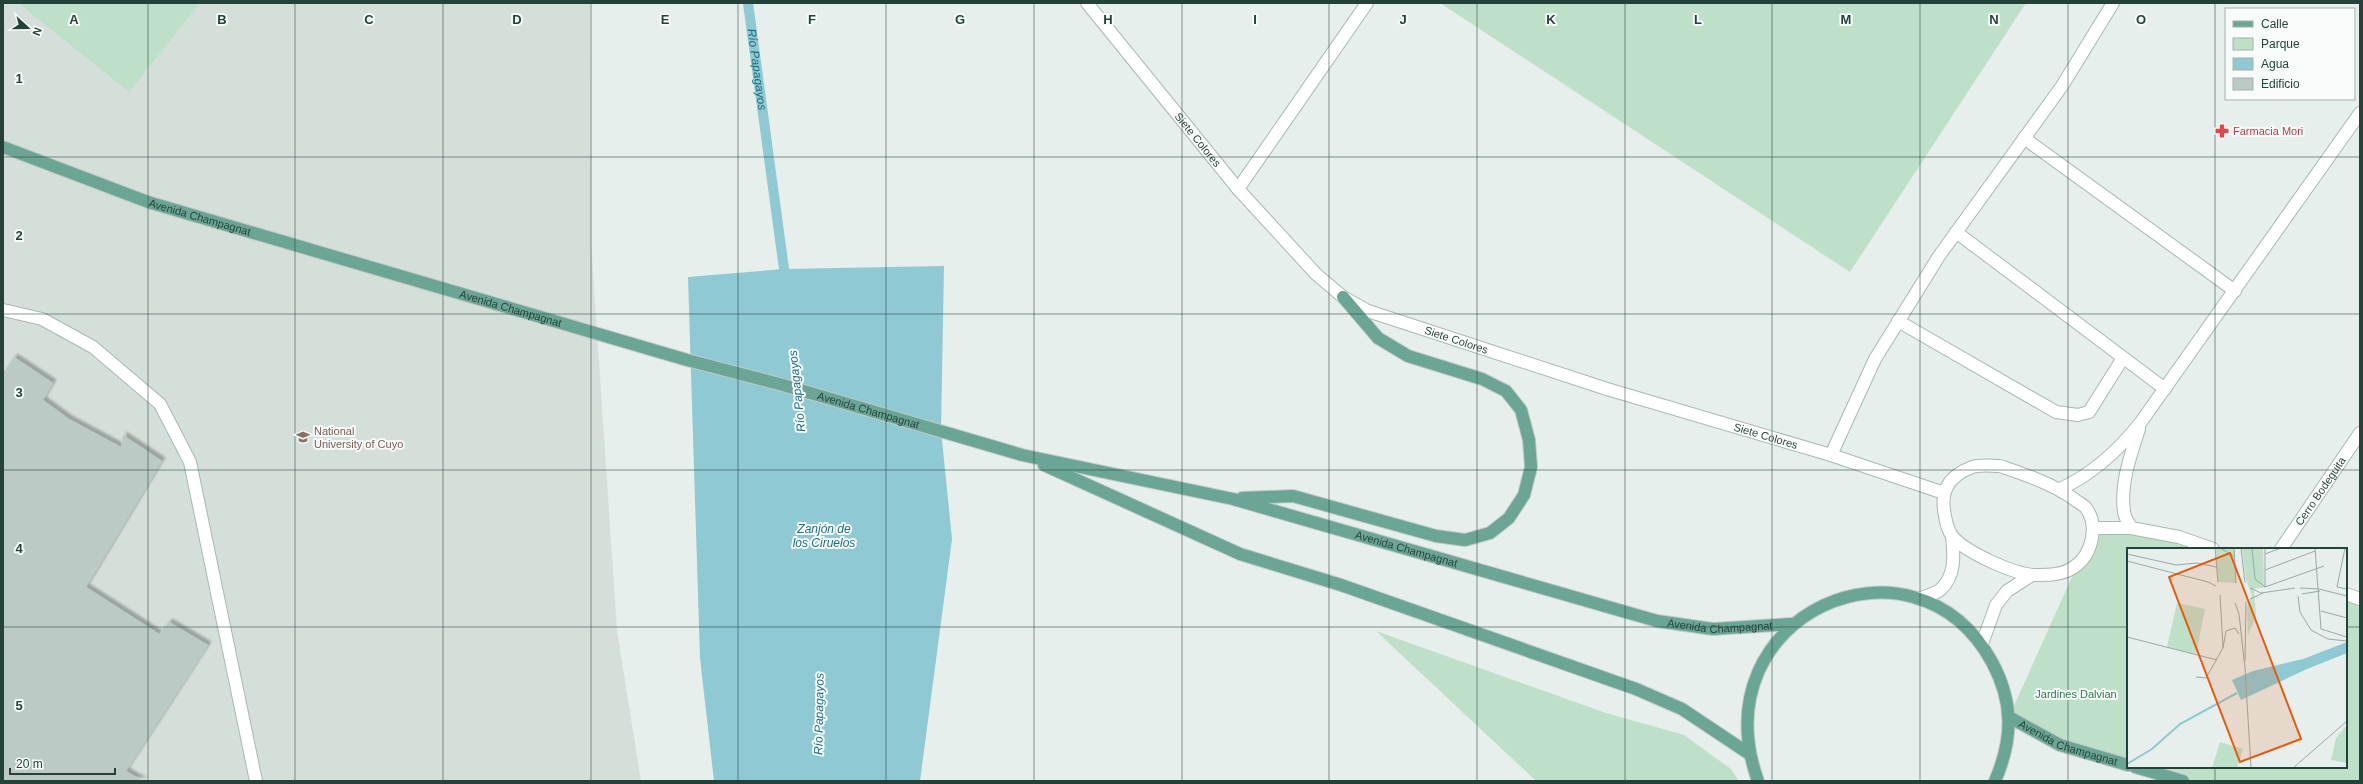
<svg xmlns="http://www.w3.org/2000/svg" width="2363" height="784" viewBox="0 0 2363 784" font-family="Arial,sans-serif">
	<style>
		.built { fill: #d4dfda }
		.green { fill: #bfe0c8 }
		.water { fill: #8ec9d4 }
		.lines { fill: none; stroke-linecap: round; stroke-linejoin: round }
		.stream { stroke: #8ec9d4; stroke-width: 10 }
		.building { fill: #bbcac4; filter: url(#shadow) }
		.minor-casing { stroke: #a8b8b2; stroke-width: 14 }
		.major-casing { stroke: #c2cac8; stroke-width: 14 }
		.minor { stroke: #fff; stroke-width: 12 }
		.major { stroke: #6aa596; stroke-width: 12 }
		.grid { fill: none; stroke: #24423a; stroke-width: 1; stroke-opacity: 0.55 }
		.labels { text-anchor: middle; stroke-width: 4; stroke-linejoin: round; paint-order: stroke }
		.health-label { font-size: 11px; fill: #be3a42; stroke: #f7fbf9; text-anchor: start }
		.street-label { font-size: 11px; fill: #24423a; stroke: #f7fbf9 }
		.education-label { font-size: 11px; fill: #785e54; stroke: #f7fbf9; text-anchor: start }
		.park-label { font-size: 11px; fill: #2d7a4b; stroke: #f7fbf9 }
		.water-label { font-size: 12px; font-style: italic; fill: #1c6f80; stroke: #f7fbf9 }
		.inset-river { fill: none; stroke: #8ec9d4; stroke-width: 2 }
		.inset-road { fill: none; stroke: #98aaa4; stroke-width: 1 }
		.view { fill: #e8590c; fill-opacity: 0.15; stroke: #e8590c; stroke-width: 2 }
		.inset-edge { fill: none; stroke: #24423a; stroke-width: 2 }
		.grid-label { font-size: 13px; text-anchor: middle; font-weight: bold; fill: #24423a; stroke: #f7fbf9; stroke-width: 4; stroke-linejoin: round; paint-order: stroke }
	</style>
	<defs>
		<filter id="shadow"><feDropShadow dx="3.5" dy="-3.5" stdDeviation="1" flood-color="#0004"/></filter>
	</defs>
	<rect width="100%" height="100%" fill="#e6efeb"/>
	<path class="built" d="M 3,3 L 590,3 L 591,243 L 617,631 L 641,781 L 3,781 Z"/>
	<g class="green">
		<path d="M 18,3 L 200,3 L 129,92 Z"/>
		<path d="M 1440,3 L 2026,3 L 1850,272 Z"/>
		<path d="M 2094,528 L 2131,528 L 2213,549 L 2128,549 L 2128,765 L 2060,745 L 2009,717 Z"/>
		<path d="M 2346,594 L 2360,599 L 2360,781 L 2183,781 L 2135,767 L 2346,767 Z"/>
		<path d="M 1376,631 L 1603,712 L 1684,735 L 1731,769 L 1739,781 L 1536,781 Z"/>
	</g>
	<path class="water" d="M 944,266 L 941,430 L 952,539 L 920,781 L 714,781 L 700,658 L 688,277 L 784,269 Z"/>
	<g class="lines">
		<path class="stream" id="s1" d="M 748,3 L 784,269"/>
	</g>
	<path class="building" d="M 14,357 L 53,383 L 43,400 L 69,419 L 121,447 L 123,435 L 162,461 L 86,587 L 159,634 L 169,622 L 208,645 L 126,771 L 143,781 L 3,781 L 3,373 Z"/>
	<g class="lines">
		<g class="minor-casing">
			<g id="minor">
				<path id="s2" d="M 1087,3 L 1238,189 L 1316,274 L 1343,297 L 1368,311 L 1607,389 L 1831,455 L 1944,493"/>
				<path d="M 2024,138 L 2235,291"/>
				<path d="M 1238,189 L 1367,3"/>
				<path d="M 1956,232 L 2165,389"/>
				<path d="M 3,310 L 42,319 L 93,347 L 160,404 L 190,462 L 256,781"/>
				<path d="M 1898,321 L 2056,412 L 2078,415 L 2089,412 L 2123,358"/>
				<path d="M 1831,455 L 1875,359 L 1939,256 L 2062,86 L 2113,3"/>
				<path d="M 2000,466 C 2026,475 2051,483 2074,499 C 2077,502 2084,505 2086,508 C 2099,526 2092,555 2074,567 C 2063,575 2049,575 2036,575 C 2015,575 1965,552 1952,536 C 1948,530 1946,522 1945,516 C 1940,493 1947,477 1970,468 C 1978,464 1991,466 2000,466 Z"/>
				<path d="M 2060,489 C 2093,474 2118,451 2141,422 L 2360,113"/>
				<path d="M 2094,528 L 2131,528 L 2179,537 L 2213,549"/>
				<path d="M 2131,528 C 2129,523 2124,517 2124,511 C 2120,484 2131,454 2139,429"/>
				<path id="s3" d="M 2281,549 L 2360,433"/>
				<path d="M 2346,594 L 2360,599"/>
				<path d="M 1919,599 C 1925,596 1935,594 1940,590 C 1956,576 1954,555 1952,536"/>
				<path d="M 1982,644 L 1996,605 L 2007,591 L 2032,575"/>
			</g>
		</g>
		<g class="major-casing">
			<g id="major">
				<path id="s4" d="M 3,147 L 148,202 L 687,360 L 783,385 L 1022,455 L 1233,499 L 1657,621 L 1713,629 L 1792,624"/>
				<path d="M 1044,465 L 1240,554 L 1341,585 L 1636,689 L 1682,709 L 1748,753"/>
				<path d="M 1242,498 L 1293,496 L 1436,536 L 1465,540 L 1490,533 L 1509,518 L 1524,495 L 1531,467 L 1529,440 L 1521,410 L 1506,391 L 1482,379 L 1408,356 L 1378,338 L 1343,297"/>
				<path id="s5" d="M 2009,717 L 2060,745 L 2128,765"/>
				<path d="M 2135,767 L 2183,781"/>
				<path d="M 1758,781 C 1698,614 1914,520 1992,662 C 2014,703 2013,739 1995,781"/>
			</g>
		</g>
		<use href="#minor" class="minor"/>
		<use href="#major" class="major"/>
	</g>
	<path class="grid" d="M 148,3 L 148,781M 295,3 L 295,781M 443,3 L 443,781M 591,3 L 591,781M 738,3 L 738,781M 886,3 L 886,781M 1034,3 L 1034,781M 1182,3 L 1182,781M 1329,3 L 1329,781M 1477,3 L 1477,781M 1625,3 L 1625,781M 1772,3 L 1772,781M 1920,3 L 1920,781M 2068,3 L 2068,781M 2215,3 L 2215,549M 3,157 L 2360,157M 3,314 L 2360,314M 3,470 L 2360,470M 3,627 L 2128,627M 2346,627 L 2360,627M 2215,767 L 2215,781"/>
	<defs>
		<g id="pharmacy-bare" transform="scale(1.08)"><path d="M-2-6h4v4h4v4h-4v4h-4v-4h-4v-4h4Z" fill="#e0444e" stroke="#f7fbf9" stroke-width="2.5" paint-order="stroke"/></g>
		<g id="university-bare" transform="scale(1.08)"><path d="M0-5L7-2L0 1L-7-2ZM-4 1L0 2.5L4 1V4Q0 6-4 4Z" fill="#8d6e63" stroke="#f7fbf9" stroke-width="2.5" paint-order="stroke"/></g>
	</defs>
	<g fill-rule="evenodd">
		<use href="#pharmacy-bare" x="2222" y="131"/>
		<use href="#university-bare" x="303" y="437"/>
	</g>
	<g class="labels">
		<g class="health-label">
			<text x="2233" y="135">Farmacia Mori</text>
		</g>
		<g class="street-label">
			<text dy="4" stroke="none"><textPath href="#s2" startOffset="176">Siete Colores</textPath></text>
			<text dy="4" stroke="none"><textPath href="#s4" startOffset="209">Avenida Champagnat</textPath></text>
			<text dy="4" stroke="none"><textPath href="#s4" startOffset="533">Avenida Champagnat</textPath></text>
			<text dy="4" stroke="none"><textPath href="#s2" startOffset="512">Siete Colores</textPath></text>
			<text dy="4" stroke="none"><textPath href="#s4" startOffset="905">Avenida Champagnat</textPath></text>
			<text dy="4" stroke="none"><textPath href="#s2" startOffset="836">Siete Colores</textPath></text>
			<text dy="4" stroke="none"><textPath href="#s3" startOffset="70">Cerro Bodeguita</textPath></text>
			<text dy="4" stroke="none"><textPath href="#s4" startOffset="1461">Avenida Champagnat</textPath></text>
			<text dy="4" stroke="none"><textPath href="#s4" startOffset="1785">Avenida Champagnat</textPath></text>
			<text dy="4" stroke="none"><textPath href="#s5" startOffset="65">Avenida Champagnat</textPath></text>
		</g>
		<g class="education-label">
			<text x="314" y="435">National<tspan x="314" dy="13">University of Cuyo</tspan></text>
		</g>
		<g class="park-label">
			<text x="2076" y="698">Jardines Dalvian</text>
		</g>
		<g class="water-label">
			<text dy="4" stroke="none"><textPath href="#s1" startOffset="67">Río Papagayos</textPath></text>
			<text transform="translate(797 391) rotate(-96)" y="4">Río Papagayos</text>
			<text x="824" y="533">Zanjón de<tspan x="824" dy="14">los Ciruelos</tspan></text>
			<text transform="translate(819 714) rotate(-89)" y="4">Río Papagayos</text>
		</g>
	</g>
	<g transform="translate(2127 548)">
		<rect width="220" height="220" fill="#e6efeb"/>
		<path d="M 88,0 L 107,0 L 109,35 L 91,34 ZM 115,0 L 136,0 L 137,39 L 127,41 L 129,68 L 121,87 L 120,60 L 125,47 L 119,32 ZM 50,55 L 78,61 L 69,106 L 40,99 ZM 220,177 L 220,215 L 204,212 L 209,190 ZM 93,194 L 116,201 L 110,220 L 85,220 Z" fill="#bfe0c8"/>
		<path d="M 220,94 L 220,105 L 180,121 L 114,152 L 105,132 L 126,123 L 176,111 Z" fill="#8ec9d4"/>
		<path class="inset-river" d="M 0,216 L 25,201 L 53,176 L 110,145"/>
		<path class="inset-road" d="M 88,0 L 91,34M 93,0 L 107,8M 107,0 L 109,35M 114,0 L 118,35M 125,0 L 128,31 L 138,39M 138,0 L 138,39M 188,0 L 194,81 L 220,89M 218,0 L 210,39 L 220,41M 0,6 L 49,17 L 70,15 L 89,19M 138,6 L 154,0M 0,13 L 81,34 L 89,38M 138,22 L 188,3M 138,39 L 197,18M 123,40 L 134,45 L 168,40M 173,40 L 192,41 L 220,48M 175,46 L 193,43M 171,48 L 173,64 L 184,82 L 201,91 L 220,93M 123,51 L 136,45M 108,55 L 112,66 L 118,120 L 124,220M 194,63 L 220,70M 0,89 L 90,112M 96,100 L 99,83 L 108,80 L 112,86M 118,113 L 119,54M 69,129 L 79,130 L 96,100 L 93,47M 166,220 L 220,173"/>
		<path class="view" d="M 103,5 L 174,191 L 113,214 L 42,29 Z"/>
		<rect width="220" height="220" class="inset-edge"/>
	</g>
	<g class="grid-label">
		<text x="74" y="24">A</text>
		<text x="222" y="24">B</text>
		<text x="369" y="24">C</text>
		<text x="517" y="24">D</text>
		<text x="665" y="24">E</text>
		<text x="812" y="24">F</text>
		<text x="960" y="24">G</text>
		<text x="1108" y="24">H</text>
		<text x="1255" y="24">I</text>
		<text x="1403" y="24">J</text>
		<text x="1551" y="24">K</text>
		<text x="1698" y="24">L</text>
		<text x="1846" y="24">M</text>
		<text x="1994" y="24">N</text>
		<text x="2141" y="24">O</text>
		<text x="19" y="83">1</text>
		<text x="19" y="240">2</text>
		<text x="19" y="397">3</text>
		<text x="19" y="553">4</text>
		<text x="19" y="710">5</text>
	</g>
	<rect width="2363" height="784" fill="none" stroke="#24423a" stroke-width="8"/>
	<rect x="2225" y="8" width="130" height="92" fill="#f7fbf9" stroke="#a3b1ad"/>
	<rect x="2233" y="21" width="20" height="6" fill="#6aa596" stroke="#a3b1ad"/>
	<text x="2261" y="28" font-size="12" fill="#24423a">Calle</text>
	<rect x="2233" y="38" width="20" height="12" fill="#bfe0c8" stroke="#a3b1ad"/>
	<text x="2261" y="48" font-size="12" fill="#24423a">Parque</text>
	<rect x="2233" y="58" width="20" height="12" fill="#8ec9d4" stroke="#a3b1ad"/>
	<text x="2261" y="68" font-size="12" fill="#24423a">Agua</text>
	<rect x="2233" y="78" width="20" height="12" fill="#bbcac4" stroke="#a3b1ad"/>
	<text x="2261" y="88" font-size="12" fill="#24423a">Edificio</text>
	<g transform="translate(28 28) rotate(111)" stroke="#f7fbf9" stroke-width="3" paint-order="stroke">
	<path d="M0-3L7 15L0 10L-7 15Z" fill="#24423a"/>
	<text y="-6" font-size="11" font-weight="bold" text-anchor="middle" fill="#24423a">N</text>
	</g>
	<path d="M10 768v6h105v-6" fill="none" stroke="#24423a" stroke-width="2"/>
	<text x="16" y="768" font-size="12" fill="#24423a" stroke="#f7fbf9" stroke-width="3" paint-order="stroke">20 m</text>
</svg>
